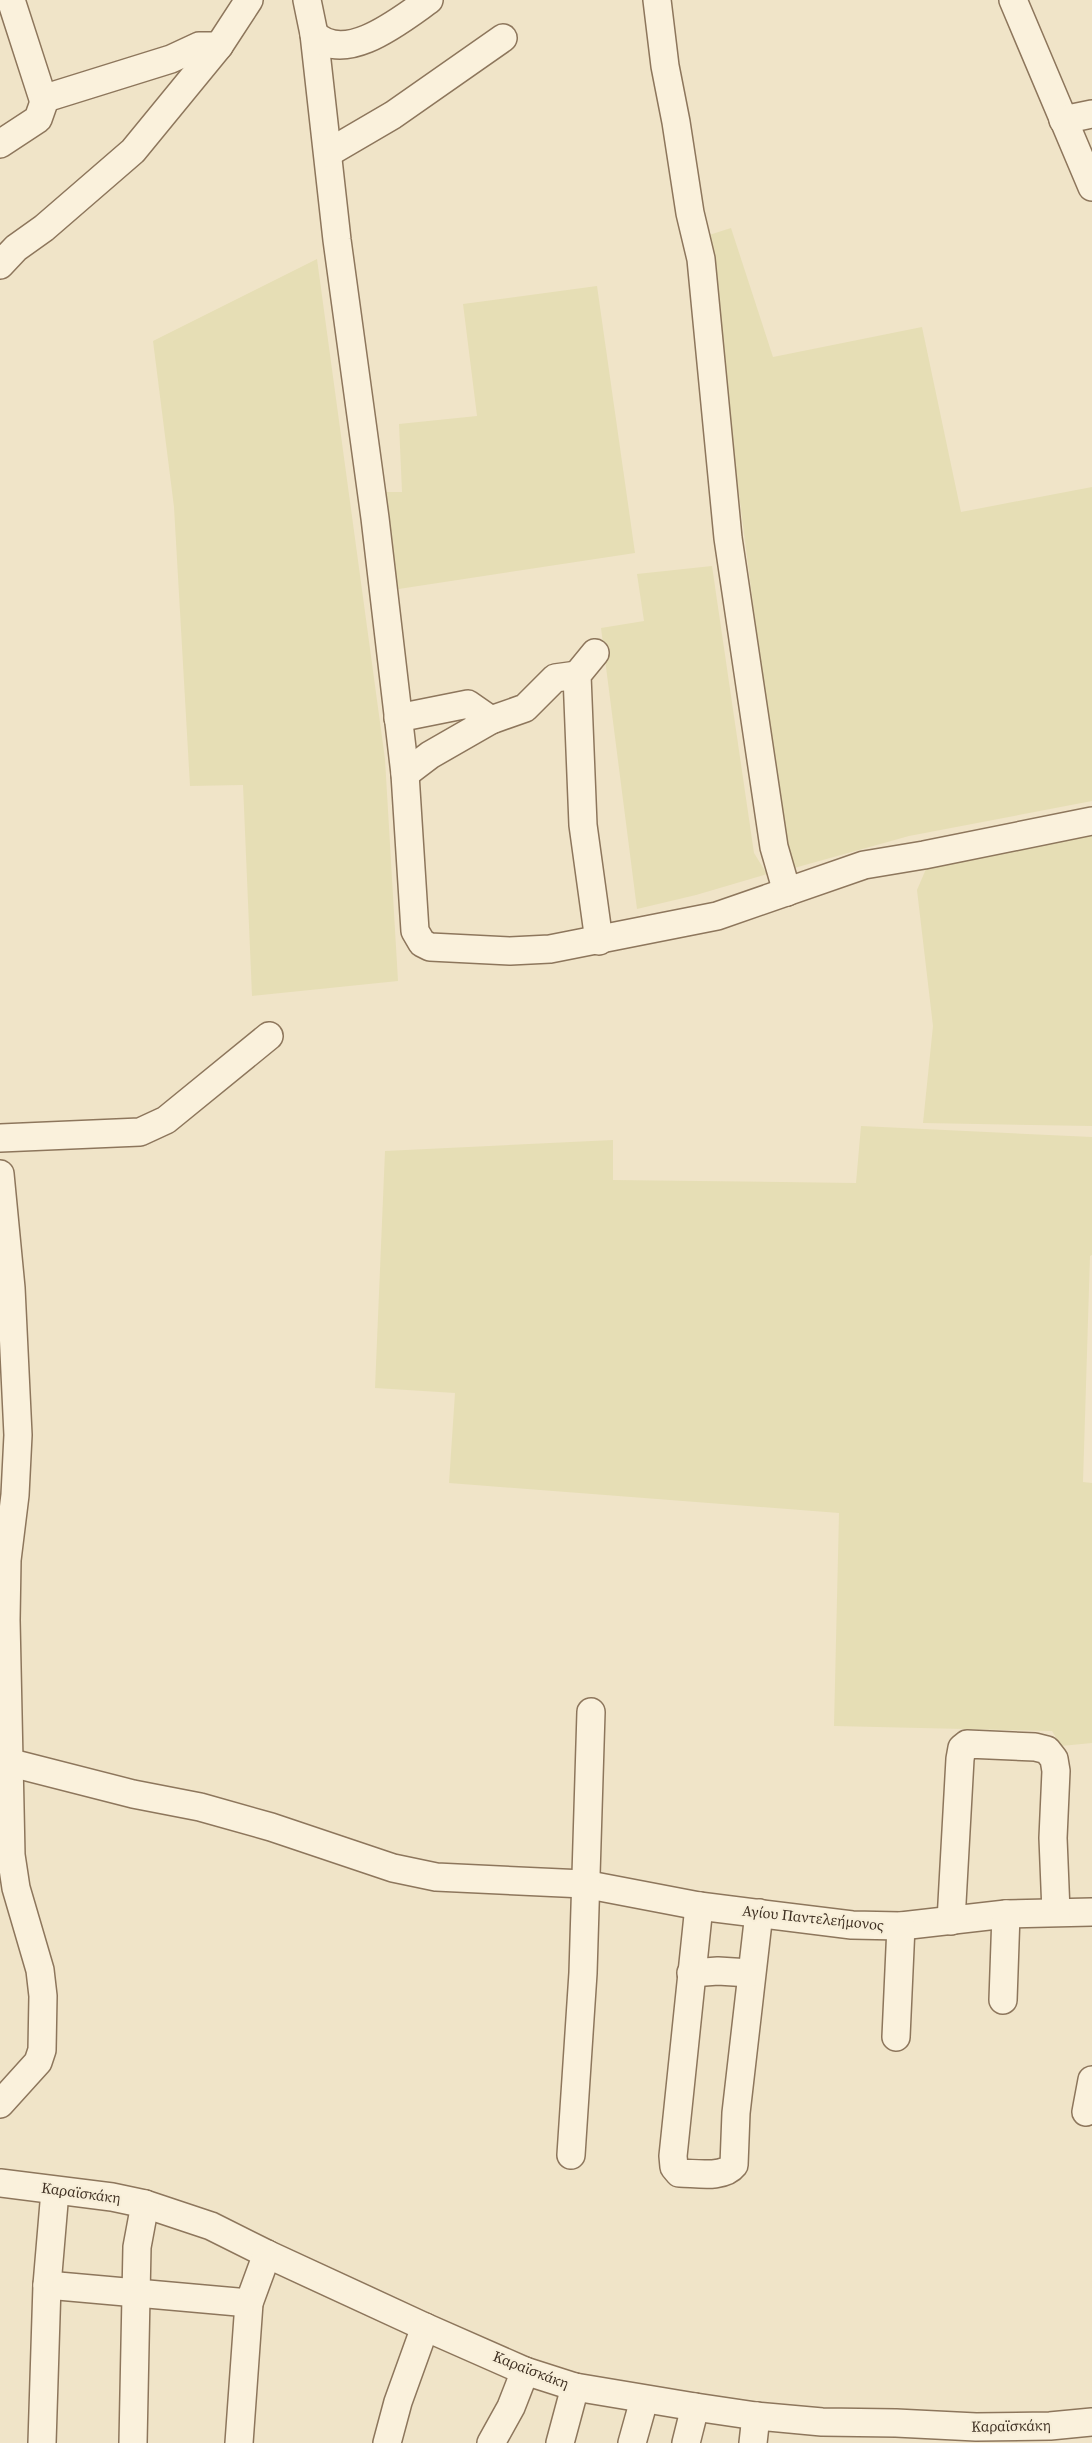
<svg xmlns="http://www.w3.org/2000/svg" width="1092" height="2443" viewBox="0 0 1092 2443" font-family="'Source Serif 4',serif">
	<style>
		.farmland { fill: #e6deb5 }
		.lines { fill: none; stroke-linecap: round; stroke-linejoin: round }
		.minor-casing { stroke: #8d765c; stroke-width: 30 }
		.minor { stroke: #faf1dc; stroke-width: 27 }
		.labels { text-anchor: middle; stroke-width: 4.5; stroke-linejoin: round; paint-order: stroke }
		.street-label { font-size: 15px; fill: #3d2e20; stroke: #f7eed8 }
	</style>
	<rect width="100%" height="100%" fill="#f0e4c8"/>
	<g class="farmland">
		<path d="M 731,228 L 773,357 L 922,327 L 961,512 L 1092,487 L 1092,801 L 909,836 L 787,870 L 706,236 Z"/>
		<path d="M 317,259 L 385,759 L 398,981 L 252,996 L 243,785 L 190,786 L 174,507 L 153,341 Z"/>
		<path d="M 597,286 L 635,553 L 392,590 L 381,492 L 402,492 L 399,424 L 477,416 L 463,304 Z"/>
		<path d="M 712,566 L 754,853 L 767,874 L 696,895 L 637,909 L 601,628 L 644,621 L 637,574 Z"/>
		<path d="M 1092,829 L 1092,1126 L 923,1123 L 933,1026 L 917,890 L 929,862 Z"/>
		<path d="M 861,1126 L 1092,1137 L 1092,1255 L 1090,1256 L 1083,1482 L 1092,1483 L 1092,1743 L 1061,1746 L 1052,1731 L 834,1726 L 839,1513 L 449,1483 L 455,1393 L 375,1388 L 385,1151 L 613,1140 L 613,1180 L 856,1183 Z"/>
	</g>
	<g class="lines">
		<g class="minor-casing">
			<g id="minor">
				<path d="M 11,0 L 44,102"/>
				<path d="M 307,0 L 314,34 L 337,240 L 375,518 L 405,774 L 415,931 L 422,943 L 430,947 L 510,951 L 550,949 L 717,916 L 864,865 L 924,855 L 1092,821"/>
				<path d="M 657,0 L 665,66 L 676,122 L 690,213 L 701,259 L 728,538 L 774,847 L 787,892"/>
				<path d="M 1013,0 L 1092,187"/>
				<path d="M 314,34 C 345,66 402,19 429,0"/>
				<path d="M 1063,120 L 1092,114"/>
				<path d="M 0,144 L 38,119 L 44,102 L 49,97 L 171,59 L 199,46 L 219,46"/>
				<path d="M 328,153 L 393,115 L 503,38"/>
				<path d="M 0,265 L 16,248 L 44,228 L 133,151 L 219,46 L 249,0"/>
				<path d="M 595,653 L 577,675 L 583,825 L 599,941"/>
				<path d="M 398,718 L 468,704 L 491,720"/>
				<path d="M 405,774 L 430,755 L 491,720 L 525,708 L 555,678 L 577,675"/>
				<path d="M 0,1138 L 140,1132 L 166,1120 L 269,1036"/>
				<path d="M 0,1174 L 11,1288 L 18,1435 L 15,1495 L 7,1560 L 6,1620 L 11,1855 L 16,1888 L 40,1970 L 43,1996 L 42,2050 L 38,2062 L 0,2104"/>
				<path d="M 0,1760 L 133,1794 L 200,1807 L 271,1827 L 393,1868 L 436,1877 L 584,1884 L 699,1906 L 852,1925 L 901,1926 L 1006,1914 L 1092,1912"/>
				<path d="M 699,1906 L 673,2156 L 674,2167 L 679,2173 C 696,2173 723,2179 734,2165 L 736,2113 L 759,1913"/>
				<path d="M 951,1921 L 960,1759 L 962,1748 L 967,1744 L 1035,1747 L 1047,1750 L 1054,1759 L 1056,1771 L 1053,1838 L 1056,1912"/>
				<path d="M 691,1973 L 718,1971 L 750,1973"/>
				<path d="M 1003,2000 L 1006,1914"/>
				<path d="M 896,2037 L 901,1926"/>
				<path d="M 1086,2112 L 1092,2080"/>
				<path d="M 571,2155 L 583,1973 L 591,1712"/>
				<path d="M 0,2183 L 112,2197 L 145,2204 L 211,2226 L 267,2254 L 425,2327 L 525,2371 L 575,2387 L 695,2407 L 756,2416 L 822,2422 L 896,2423 L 976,2427 L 1050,2426 L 1092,2422"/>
				<path d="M 47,2285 L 249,2303"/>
				<path d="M 42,2443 L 47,2285 L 55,2191"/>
				<path d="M 133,2443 L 137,2247 L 145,2204"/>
				<path d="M 239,2443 L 249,2303 L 267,2254"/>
				<path d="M 387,2443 L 398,2402 L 425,2327"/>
				<path d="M 491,2443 L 511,2407 L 525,2371"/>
				<path d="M 560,2443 L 575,2387"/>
				<path d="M 632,2443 L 644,2400"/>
				<path d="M 686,2443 L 695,2407"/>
				<path d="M 753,2443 L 756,2416"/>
			</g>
		</g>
		<use href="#minor" class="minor"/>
	</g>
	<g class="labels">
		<g class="street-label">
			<text transform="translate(813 1918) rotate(6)" y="5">Αγίου Παντελεήμονος</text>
			<text transform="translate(81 2193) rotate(8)" y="5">Καραϊσκάκη</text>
			<text transform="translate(531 2370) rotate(21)" y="5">Καραϊσκάκη</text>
			<text transform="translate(1011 2426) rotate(-1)" y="5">Καραϊσκάκη</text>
		</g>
	</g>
</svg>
